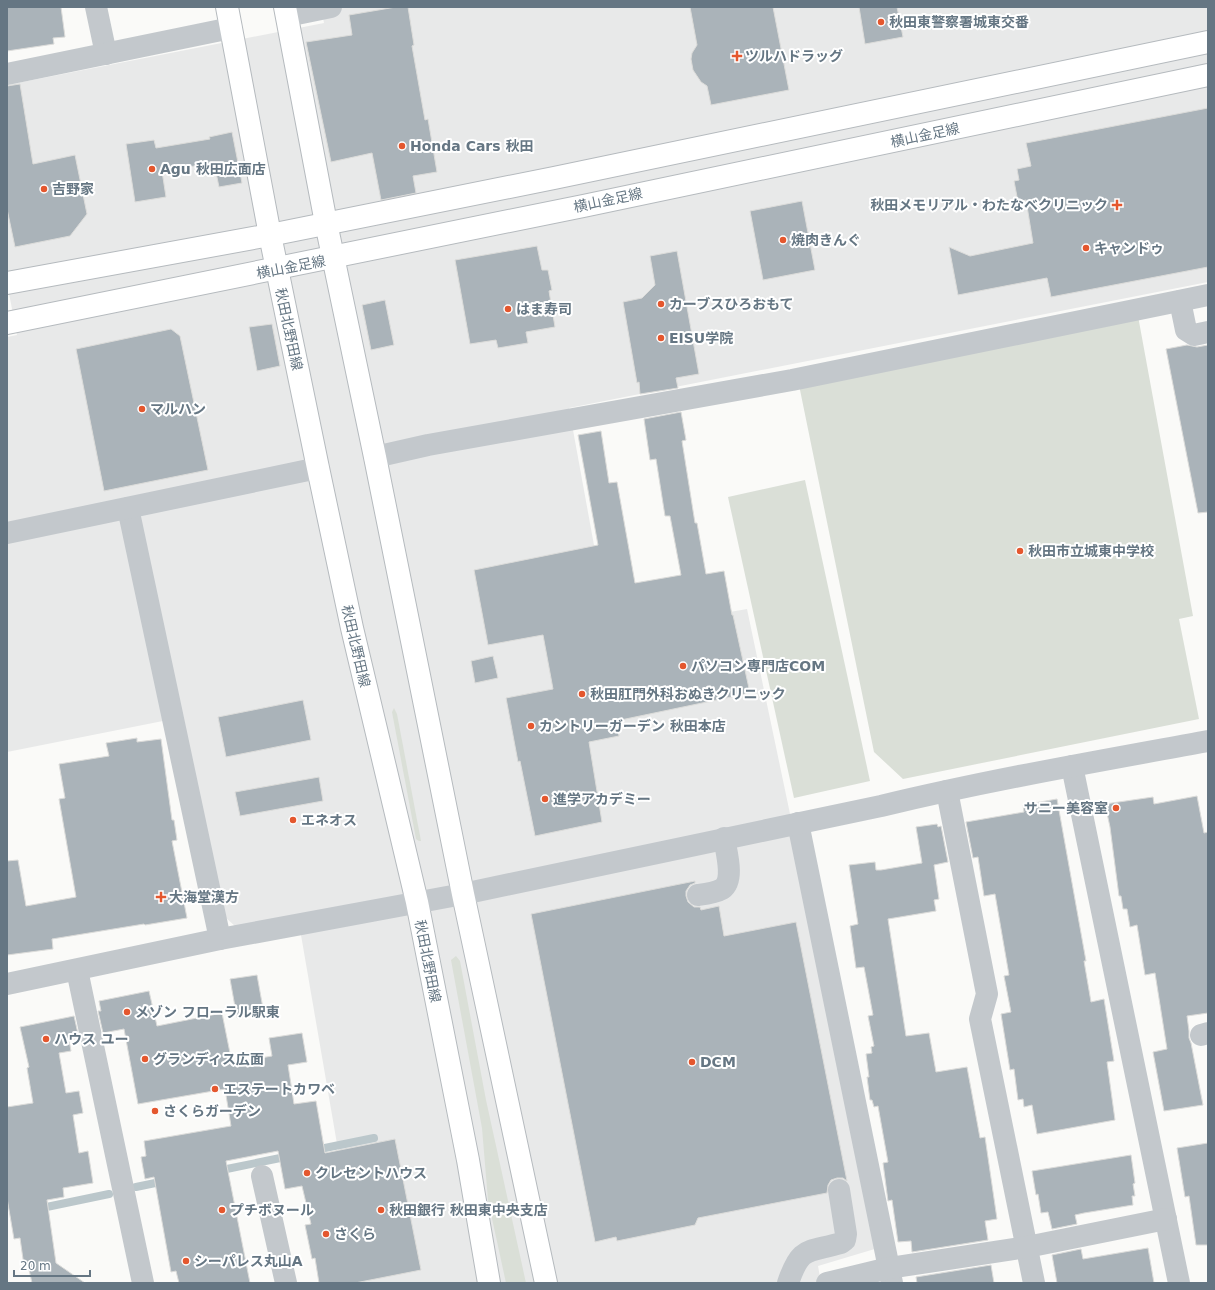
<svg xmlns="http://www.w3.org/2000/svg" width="1215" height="1290" viewBox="0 0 1215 1290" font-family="'DejaVu Sans','Noto Sans JP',sans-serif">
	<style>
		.built { fill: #e8e9e9 }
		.green { fill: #dadfd7 }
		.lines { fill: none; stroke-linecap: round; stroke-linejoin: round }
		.stream { stroke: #bbc7cb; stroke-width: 8 }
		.building { fill: #aab3b9; stroke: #dcdcda }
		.major-casing { stroke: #b5babe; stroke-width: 24 }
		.minor { stroke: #c3c8cc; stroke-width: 22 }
		.major { stroke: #fff; stroke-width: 22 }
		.poi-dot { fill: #e4572e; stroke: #fff; stroke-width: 1.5 }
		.labels { text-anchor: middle; stroke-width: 4; stroke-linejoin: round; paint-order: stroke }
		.poi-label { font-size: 14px; font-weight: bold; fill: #657683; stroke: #fff; text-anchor: start }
		.street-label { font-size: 14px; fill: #657683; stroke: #fff }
	</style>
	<rect width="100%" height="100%" fill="#fafaf8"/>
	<path class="built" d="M 321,7 L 1208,7 L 1208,282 L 569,408 L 610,633 L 747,609 L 789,809 L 878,1248 L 818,1266 L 821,1283 L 361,1283 L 301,935 L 236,927 L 214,907 L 178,718 L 7,752 L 7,337 L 17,335 L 7,283 L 7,85 L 324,23 Z"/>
	<g class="green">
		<path d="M 1138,316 L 1193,616 L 1179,619 L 1199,719 L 903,779 L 874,752 L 799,385 Z"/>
		<path d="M 805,480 L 870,781 L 794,798 L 728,497 Z"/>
		<path d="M 394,708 L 397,714 L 421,841 L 419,841 L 416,839 L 392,712 Z"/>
		<path d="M 456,956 L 460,961 L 486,1100 L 526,1283 L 506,1283 L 488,1200 L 482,1128 L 451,960 Z"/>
	</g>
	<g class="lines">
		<g class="stream">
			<path d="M 315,1150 L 374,1138"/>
			<path d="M 217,1171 L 290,1156"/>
			<path d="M 136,1187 L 165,1181"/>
			<path d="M 37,1209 L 109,1194"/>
		</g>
	</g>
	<g class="building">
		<path d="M 7,7 L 61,7 L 65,37 L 53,38 L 54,44 L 7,51 Z"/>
		<path d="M 396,7 L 408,7 L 414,45 L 412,46 L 425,120 L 428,119 L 437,172 L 413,176 L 416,193 L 381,200 L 372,153 L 331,162 L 306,42 L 352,35 L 349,15 Z"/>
		<path d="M 690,7 L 773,7 L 789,90 L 711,105 L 707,86 L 701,82 L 693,70 L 691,59 L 692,53 L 697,45 Z"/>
		<path d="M 859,7 L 897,7 L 903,37 L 865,44 Z"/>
		<path d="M 20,84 L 33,164 L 75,155 L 87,214 L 70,236 L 15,247 L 7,209 L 7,86 Z"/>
		<path d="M 1208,108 L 1208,267 L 1051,297 L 1047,278 L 958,295 L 949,247 L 970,256 L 1033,243 L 1026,200 L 1018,202 L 1014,181 L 1019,180 L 1017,169 L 1031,166 L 1026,143 Z"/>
		<path d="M 232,132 L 242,183 L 219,187 L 214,163 L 162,171 L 166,197 L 135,202 L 126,144 L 154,140 L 156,148 L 210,139 L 209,137 Z"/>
		<path d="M 802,201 L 815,270 L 763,280 L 750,211 Z"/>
		<path d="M 537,246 L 542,270 L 548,270 L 552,290 L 549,291 L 555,327 L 526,332 L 528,343 L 498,348 L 496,340 L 470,344 L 455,260 Z"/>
		<path d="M 677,251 L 699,374 L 676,378 L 678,388 L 640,394 L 639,382 L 637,383 L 623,302 L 642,298 L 655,285 L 650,256 Z"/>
		<path d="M 385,300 L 394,345 L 371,350 L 362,305 Z"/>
		<path d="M 272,324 L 280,366 L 257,371 L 249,327 Z"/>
		<path d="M 171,329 L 180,336 L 208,470 L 104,491 L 76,349 Z"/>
		<path d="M 1187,345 L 1197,347 L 1208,345 L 1208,512 L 1198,513 L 1166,349 Z"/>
		<path d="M 681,412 L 686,440 L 682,441 L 695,523 L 697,523 L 706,574 L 724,571 L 732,615 L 733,615 L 750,693 L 616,721 L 619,736 L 589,742 L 602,822 L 535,836 L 520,761 L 518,762 L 506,698 L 553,689 L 543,635 L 488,645 L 474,570 L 598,545 L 578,435 L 601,431 L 609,483 L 617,482 L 635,583 L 681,575 L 670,516 L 665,516 L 656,459 L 650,460 L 644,419 Z"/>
		<path d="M 493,656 L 498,678 L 475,683 L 471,661 Z"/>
		<path d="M 303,700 L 311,740 L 226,757 L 218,717 Z"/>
		<path d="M 137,738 L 137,742 L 161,739 L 172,820 L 174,820 L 177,840 L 172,841 L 187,918 L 145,925 L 144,924 L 52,939 L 53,949 L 7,955 L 7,861 L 18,860 L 26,906 L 76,897 L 59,799 L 65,798 L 59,764 L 109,756 L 106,743 Z"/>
		<path d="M 319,777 L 323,801 L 240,816 L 235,792 Z"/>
		<path d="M 1197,796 L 1204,833 L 1208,832 L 1208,1013 L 1187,1016 L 1189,1031 L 1189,1038 L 1191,1043 L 1203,1105 L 1164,1111 L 1153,1052 L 1167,1049 L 1155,973 L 1145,975 L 1137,925 L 1130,927 L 1127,909 L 1123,909 L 1121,896 L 1119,896 L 1110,827 L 1105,804 L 1153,797 L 1154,804 Z"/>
		<path d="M 1057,799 L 1086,961 L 1084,961 L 1091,1002 L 1104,999 L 1114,1061 L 1107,1062 L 1115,1120 L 1037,1134 L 1032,1105 L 1024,1107 L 1023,1099 L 1018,1100 L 1014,1069 L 1010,1070 L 1001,1014 L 1011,1012 L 1004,976 L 1009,975 L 995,894 L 984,896 L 978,857 L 973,858 L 966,822 L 1024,812 L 1023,805 Z"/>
		<path d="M 937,824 L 938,827 L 941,826 L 948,862 L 934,865 L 939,899 L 934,900 L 936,911 L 888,919 L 906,1036 L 929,1033 L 936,1072 L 967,1067 L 980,1138 L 985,1137 L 997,1219 L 985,1221 L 988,1240 L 912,1252 L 911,1241 L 898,1242 L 892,1200 L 888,1201 L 883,1163 L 888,1162 L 878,1106 L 874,1107 L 872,1100 L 870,1100 L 867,1077 L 869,1077 L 866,1054 L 872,1053 L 871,1047 L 874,1046 L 868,1016 L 873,1015 L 864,967 L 856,968 L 850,926 L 858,924 L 849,865 L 875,862 L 876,870 L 881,870 L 922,863 L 916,827 Z"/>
		<path d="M 695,881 L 695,883 L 690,885 L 686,891 L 686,896 L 688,902 L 694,907 L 700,907 L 701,910 L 719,906 L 724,936 L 796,922 L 847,1181 L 843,1178 L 837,1178 L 831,1180 L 828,1185 L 827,1193 L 698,1218 L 695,1225 L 617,1241 L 616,1237 L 595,1242 L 531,914 Z"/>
		<path d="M 257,975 L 264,1014 L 237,1018 L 230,979 Z"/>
		<path d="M 149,991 L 157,1026 L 222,1013 L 232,1063 L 272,1056 L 269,1038 L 302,1033 L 307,1062 L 288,1065 L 294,1104 L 316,1101 L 325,1153 L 395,1139 L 421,1270 L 355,1283 L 319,1283 L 315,1258 L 312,1259 L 305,1225 L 311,1224 L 302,1186 L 285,1189 L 278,1151 L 226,1161 L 250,1283 L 179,1283 L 176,1271 L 171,1272 L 154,1177 L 145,1179 L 141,1157 L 146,1156 L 144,1141 L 231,1126 L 225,1089 L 138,1104 L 124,1029 L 103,1033 L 98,1011 L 101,1011 L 99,1001 Z"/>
		<path d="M 74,1016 L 79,1038 L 69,1040 L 71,1051 L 59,1053 L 66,1093 L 79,1091 L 83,1113 L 73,1115 L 79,1153 L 88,1151 L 93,1183 L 63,1188 L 64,1197 L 47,1200 L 56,1263 L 85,1283 L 32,1283 L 28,1265 L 24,1266 L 20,1238 L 14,1239 L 7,1198 L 7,1107 L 33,1103 L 27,1068 L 29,1067 L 20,1027 Z"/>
		<path d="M 1208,1143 L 1208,1245 L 1196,1245 L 1189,1196 L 1185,1197 L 1177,1148 Z"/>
		<path d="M 1131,1155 L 1135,1183 L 1133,1184 L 1135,1196 L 1132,1196 L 1133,1205 L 1084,1213 L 1075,1215 L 1077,1224 L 1052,1229 L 1048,1212 L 1041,1213 L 1038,1194 L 1036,1195 L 1032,1171 Z"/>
		<path d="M 1148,1248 L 1154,1283 L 1057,1283 L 1052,1255 L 1081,1249 L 1083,1259 Z"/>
		<path d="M 991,1265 L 994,1283 L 917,1283 L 916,1277 Z"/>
	</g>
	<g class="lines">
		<g class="major-casing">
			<g id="major">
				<path d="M 227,7 L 270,235 L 318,468 L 352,628 L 417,902 L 468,1160 L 489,1283"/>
				<path d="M 285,7 L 326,223 L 375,457 L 463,894 L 546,1283"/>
				<path d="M 7,283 L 270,235 L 554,178 L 1208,42"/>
				<path d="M 7,323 C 408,243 808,160 1208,75"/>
			</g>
		</g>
		<g class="minor">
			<path d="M 96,7 L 106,54"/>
			<path d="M 287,16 L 331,7"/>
			<path d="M 7,74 L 231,28"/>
			<path d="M 1180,301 L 1186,330 L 1194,335 L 1208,332"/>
			<path d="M 375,457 L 428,445 L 792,380 L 1208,295"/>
			<path d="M 128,508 L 220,939"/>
			<path d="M 7,533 L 318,468"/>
			<path d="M 1072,766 L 1179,1283"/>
			<path d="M 947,791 L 987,994 L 980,1019 L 1034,1283"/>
			<path d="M 798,823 L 892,1283"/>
			<path d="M 698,895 C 706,894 715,893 722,889 C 735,880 726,851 724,838"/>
			<path d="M 77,970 L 143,1283"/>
			<path d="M 7,984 L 220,939 L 463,894 L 881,806 C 989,780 1099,761 1208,741"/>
			<path d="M 1201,1035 L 1208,1033"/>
			<path d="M 262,1176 L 286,1283"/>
			<path d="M 788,1283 C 801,1245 807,1253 841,1243 L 845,1240 L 846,1234 L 839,1190"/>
			<path d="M 827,1283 L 889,1268 L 1027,1247 L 1166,1219"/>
		</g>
		<use href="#major" class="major"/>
	</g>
	<g class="poi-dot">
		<circle cx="881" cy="22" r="4"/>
		<path d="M735 50h4v4h4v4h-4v4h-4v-4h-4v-4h4z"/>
		<circle cx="402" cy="146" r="4"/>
		<circle cx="152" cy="169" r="4"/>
		<circle cx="44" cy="189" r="4"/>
		<path d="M1115 199h4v4h4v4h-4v4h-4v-4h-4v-4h4z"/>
		<circle cx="783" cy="240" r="4"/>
		<circle cx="1086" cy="248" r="4"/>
		<circle cx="661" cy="304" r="4"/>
		<circle cx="508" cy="309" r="4"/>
		<circle cx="661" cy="338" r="4"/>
		<circle cx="142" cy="409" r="4"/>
		<circle cx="1020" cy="551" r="4"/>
		<circle cx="683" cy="666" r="4"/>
		<circle cx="582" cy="694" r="4"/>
		<circle cx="531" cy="726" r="4"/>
		<circle cx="545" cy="799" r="4"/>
		<circle cx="1116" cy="808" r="4"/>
		<circle cx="293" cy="820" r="4"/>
		<path d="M159 891h4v4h4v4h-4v4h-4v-4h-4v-4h4z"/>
		<circle cx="127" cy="1012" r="4"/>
		<circle cx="46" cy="1039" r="4"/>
		<circle cx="145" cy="1059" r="4"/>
		<circle cx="692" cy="1062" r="4"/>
		<circle cx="215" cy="1089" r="4"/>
		<circle cx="155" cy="1111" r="4"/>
		<circle cx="307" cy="1173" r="4"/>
		<circle cx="222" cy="1210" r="4"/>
		<circle cx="381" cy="1210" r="4"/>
		<circle cx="326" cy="1234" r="4"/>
		<circle cx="186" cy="1261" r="4"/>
	</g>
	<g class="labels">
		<g class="poi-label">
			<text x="889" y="27">秋田東警察署城東交番</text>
			<text x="745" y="61">ツルハドラッグ</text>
			<text x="410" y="151">Honda Cars 秋田</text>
			<text x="160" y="174">Agu 秋田広面店</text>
			<text x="52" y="194">吉野家</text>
			<text x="1108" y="210" text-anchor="end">秋田メモリアル・わたなべクリニック</text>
			<text x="791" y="245">焼肉きんぐ</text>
			<text x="1094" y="253">キャンドゥ</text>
			<text x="669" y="309">カーブスひろおもて</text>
			<text x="516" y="314">はま寿司</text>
			<text x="669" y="343">EISU学院</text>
			<text x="150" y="414">マルハン</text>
			<text x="1028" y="556">秋田市立城東中学校</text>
			<text x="691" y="671">パソコン専門店COM</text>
			<text x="590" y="699">秋田肛門外科おぬきクリニック</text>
			<text x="539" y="731">カントリーガーデン 秋田本店</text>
			<text x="553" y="804">進学アカデミー</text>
			<text x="1108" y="813" text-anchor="end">サニー美容室</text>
			<text x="301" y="825">エネオス</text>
			<text x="169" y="902">大海堂漢方</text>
			<text x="135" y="1017">メゾン フローラル駅東</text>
			<text x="54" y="1044">ハウス ユー</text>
			<text x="153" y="1064">グランディス広面</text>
			<text x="700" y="1067">DCM</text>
			<text x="223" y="1094">エステートカワベ</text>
			<text x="163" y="1116">さくらガーデン</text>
			<text x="315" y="1178">クレセントハウス</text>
			<text x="230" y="1215">プチボヌール</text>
			<text x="389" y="1215">秋田銀行 秋田東中央支店</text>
			<text x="334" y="1239">さくら</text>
			<text x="194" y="1266">シーパレス丸山A</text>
		</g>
		<g class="street-label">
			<text transform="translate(925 135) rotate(-12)" y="5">横山金足線</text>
			<text transform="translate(608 200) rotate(-12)" y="5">横山金足線</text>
			<text transform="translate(291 267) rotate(-11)" y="5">横山金足線</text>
			<text transform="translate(289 329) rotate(78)" y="5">秋田北野田線</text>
			<text transform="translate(356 646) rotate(77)" y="5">秋田北野田線</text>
			<text transform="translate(428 961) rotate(79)" y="5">秋田北野田線</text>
		</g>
	</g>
	<rect width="1215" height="1290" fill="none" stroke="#657683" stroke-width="16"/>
	<path d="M14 1270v6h76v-6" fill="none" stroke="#657683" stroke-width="2"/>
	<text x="20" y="1270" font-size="12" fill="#657683" stroke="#ffffff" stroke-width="3" paint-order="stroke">20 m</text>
</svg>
